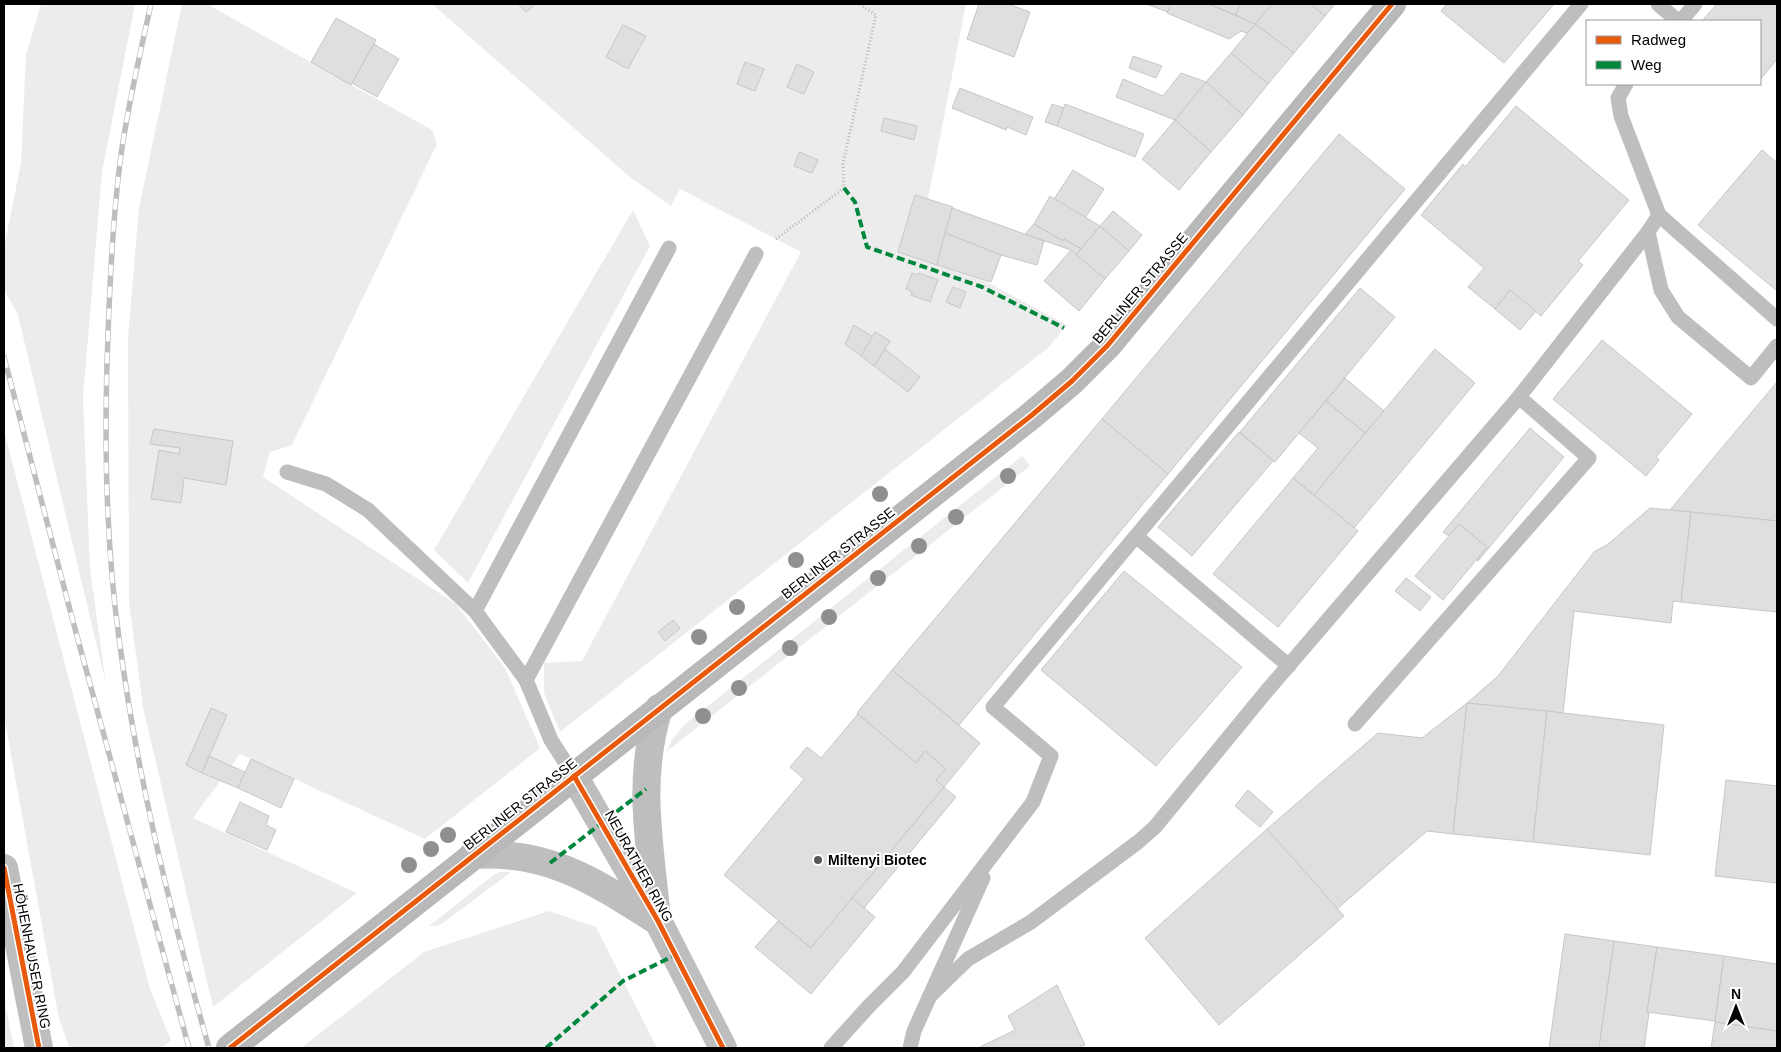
<svg xmlns="http://www.w3.org/2000/svg" width="1781" height="1052" viewBox="0 0 1781 1052" font-family="Helvetica,sans-serif">
	<style>
		.green { fill: #ececec }
		.building { fill: #dfdfdf; stroke: #c7c7c7 }
		.lines { fill: none; stroke-linecap: round; stroke-linejoin: round }
		.path { stroke: #b9b9b9; stroke-width: 3; stroke-dasharray: 1 2.5; stroke-linecap: butt }
		.service { stroke: #bebebe; stroke-width: 15 }
		.tertiary { stroke: #bebebe; stroke-width: 28 }
		.secondary { stroke: #b8b8b8; stroke-width: 28 }
		.tram { stroke: #bebebe; stroke-width: 1 }
		.rail-casing { stroke: #bebebe; stroke-width: 5.5 }
		.rail { stroke: #fff; stroke-width: 4; stroke-dasharray: 11; stroke-linecap: butt }
		.quiet { stroke: #00873e; stroke-width: 4; stroke-dasharray: 8 4; stroke-linecap: butt }
		.cycleway-casing { stroke: #fff; stroke-width: 8 }
		.cycleway { stroke: #e8590c; stroke-width: 5 }
		.tree { fill: #8f8f8f }
		.poi-dot { fill: #595959; stroke: #fff; stroke-width: 2 }
		.labels { text-anchor: middle; stroke-width: 4; stroke-linejoin: round; paint-order: stroke }
		.street-label { font-size: 14px; fill: #000; stroke: #fff }
		.poi-label { font-size: 14px; font-weight: bold; fill: #000; stroke: #fff; text-anchor: start }
	</style>
	<rect width="100%" height="100%" fill="#fff"/>
	<g class="green">
		<path d="M 41,4 L 135,4 L 102,172 L 83,397 L 90,569 L 106,684 L 18,315 L 4,289 L 4,248 L 21,163 L 26,55 Z"/>
		<path d="M 182,4 L 213,4 L 212,7 L 432,130 L 437,144 L 292,445 L 270,452 L 263,477 L 456,604 L 505,668 L 540,748 L 425,839 L 240,754 L 193,818 L 357,893 L 213,1007 L 143,707 L 129,602 L 128,339 L 139,208 Z"/>
		<path d="M 432,4 L 966,4 L 928,199 L 915,195 L 898,252 L 985,281 L 1067,325 L 1049,347 L 560,732 L 544,693 L 544,663 L 582,661 L 801,252 L 680,189 L 671,206 L 631,178 Z"/>
		<path d="M 633,210 L 650,246 L 468,583 L 434,550 Z"/>
		<path d="M 4,431 L 150,989 L 171,1040 L 161,1048 L 72,1048 L 69,1046 L 59,1019 L 4,716 Z"/>
		<path d="M 1022,456 L 1030,466 L 666,752 L 674,737 L 684,725 Z"/>
		<path d="M 500,872 L 511,872 L 443,923 L 437,926 L 429,926 L 495,874 Z"/>
		<path d="M 549,911 L 596,927 L 657,1048 L 301,1048 L 424,952 Z"/>
		<path d="M 4,998 L 14,1048 L 4,1048 Z"/>
	</g>
	<g class="building">
		<path d="M 518,4 L 536,4 L 526,12 Z"/>
		<path d="M 979,4 L 1008,4 L 1030,12 L 1014,57 L 967,39 Z"/>
		<path d="M 1146,4 L 1171,4 L 1168,12 Z"/>
		<path d="M 1171,4 L 1209,4 L 1255,24 L 1247,33 L 1241,31 L 1229,39 L 1167,13 Z"/>
		<path d="M 1209,4 L 1240,4 L 1236,15 Z"/>
		<path d="M 1240,4 L 1272,4 L 1255,24 L 1236,15 Z"/>
		<path d="M 1272,4 L 1311,4 L 1325,16 L 1294,53 L 1255,24 Z"/>
		<path d="M 1311,4 L 1335,4 L 1325,16 Z"/>
		<path d="M 1447,4 L 1554,4 L 1504,63 L 1441,11 Z"/>
		<path d="M 1717,4 L 1777,4 L 1777,59 L 1760,80 L 1760,21 L 1702,21 Z"/>
		<path d="M 336,18 L 376,40 L 351,85 L 311,62 Z"/>
		<path d="M 1255,24 L 1294,53 L 1268,84 L 1231,53 Z"/>
		<path d="M 623,25 L 646,36 L 628,69 L 606,57 Z"/>
		<path d="M 374,44 L 399,59 L 377,97 L 352,83 Z"/>
		<path d="M 1231,53 L 1268,84 L 1243,115 L 1206,82 Z"/>
		<path d="M 1133,56 L 1162,66 L 1156,78 L 1129,68 Z"/>
		<path d="M 745,62 L 764,69 L 755,91 L 737,84 Z"/>
		<path d="M 797,64 L 814,72 L 804,94 L 787,87 Z"/>
		<path d="M 1181,73 L 1206,82 L 1175,120 L 1116,97 L 1123,79 L 1163,96 Z"/>
		<path d="M 1206,82 L 1243,115 L 1211,152 L 1175,120 Z"/>
		<path d="M 960,88 L 1033,117 L 1026,135 L 1007,127 L 1006,130 L 952,108 Z"/>
		<path d="M 1052,104 L 1064,108 L 1057,126 L 1045,122 Z"/>
		<path d="M 1065,104 L 1144,134 L 1135,157 L 1057,126 Z"/>
		<path d="M 1516,106 L 1629,200 L 1578,261 L 1583,265 L 1541,316 L 1510,290 L 1495,309 L 1468,287 L 1484,268 L 1421,215 L 1463,164 L 1465,167 Z"/>
		<path d="M 884,118 L 917,126 L 914,140 L 881,131 Z"/>
		<path d="M 1175,120 L 1211,152 L 1179,190 L 1142,159 Z"/>
		<path d="M 1339,134 L 1405,189 L 1168,474 L 1102,419 Z"/>
		<path d="M 1762,150 L 1777,163 L 1777,291 L 1698,225 Z"/>
		<path d="M 799,152 L 818,160 L 812,173 L 794,166 Z"/>
		<path d="M 1073,170 L 1104,189 L 1085,218 L 1054,199 Z"/>
		<path d="M 915,195 L 953,207 L 937,265 L 898,252 Z"/>
		<path d="M 1050,196 L 1100,226 L 1081,249 L 1064,239 L 1063,241 L 1034,224 Z"/>
		<path d="M 952,208 L 1044,241 L 1037,265 L 1001,255 L 945,233 Z"/>
		<path d="M 1113,211 L 1142,235 L 1129,251 L 1100,226 Z"/>
		<path d="M 1034,224 L 1063,241 L 1064,239 L 1081,249 L 1076,255 L 1071,250 L 1025,234 Z"/>
		<path d="M 1100,226 L 1129,251 L 1105,279 L 1076,255 Z"/>
		<path d="M 945,233 L 1001,255 L 991,282 L 937,265 Z"/>
		<path d="M 1071,250 L 1105,279 L 1079,311 L 1044,281 Z"/>
		<path d="M 912,273 L 918,275 L 919,273 L 938,280 L 930,302 L 911,295 L 912,292 L 906,289 Z"/>
		<path d="M 953,287 L 966,292 L 960,308 L 946,302 Z"/>
		<path d="M 1360,288 L 1395,317 L 1275,462 L 1240,432 Z"/>
		<path d="M 1510,290 L 1536,311 L 1520,330 L 1495,309 Z"/>
		<path d="M 854,325 L 873,337 L 861,356 L 845,344 Z"/>
		<path d="M 875,332 L 890,341 L 874,366 L 861,356 Z"/>
		<path d="M 1602,340 L 1692,414 L 1656,457 L 1659,460 L 1646,476 L 1553,399 Z"/>
		<path d="M 885,349 L 920,377 L 908,392 L 874,366 Z"/>
		<path d="M 1435,349 L 1475,383 L 1354,528 L 1314,495 Z"/>
		<path d="M 1345,378 L 1384,411 L 1365,433 L 1326,401 Z"/>
		<path d="M 1777,382 L 1777,521 L 1670,510 Z"/>
		<path d="M 1326,401 L 1365,433 L 1314,495 L 1293,478 L 1318,448 L 1299,433 Z"/>
		<path d="M 1102,419 L 1168,474 L 959,725 L 892,670 Z"/>
		<path d="M 1530,428 L 1564,457 L 1478,561 L 1477,560 L 1487,547 L 1459,524 L 1449,536 L 1443,532 Z"/>
		<path d="M 154,429 L 233,441 L 226,485 L 184,478 L 181,503 L 151,499 L 159,450 L 179,454 L 180,448 L 150,444 Z"/>
		<path d="M 1239,432 L 1273,461 L 1192,556 L 1158,527 Z"/>
		<path d="M 1293,478 L 1358,531 L 1278,627 L 1213,574 Z"/>
		<path d="M 1650,508 L 1691,512 L 1681,602 L 1673,601 L 1671,623 L 1574,611 L 1563,713 L 1467,703 L 1498,676 L 1595,551 L 1607,545 Z"/>
		<path d="M 1691,512 L 1777,521 L 1777,612 L 1681,602 Z"/>
		<path d="M 1459,524 L 1487,547 L 1443,600 L 1415,576 Z"/>
		<path d="M 1124,571 L 1242,667 L 1156,766 L 1041,670 Z"/>
		<path d="M 1406,578 L 1431,597 L 1420,611 L 1395,591 Z"/>
		<path d="M 673,620 L 680,628 L 665,641 L 658,632 Z"/>
		<path d="M 892,670 L 980,743 L 944,787 L 936,780 L 946,769 L 925,751 L 916,763 L 857,713 Z"/>
		<path d="M 1467,703 L 1453,834 L 1427,831 L 1337,909 L 1267,829 L 1378,733 L 1422,738 Z"/>
		<path d="M 1467,703 L 1547,711 L 1533,842 L 1453,834 Z"/>
		<path d="M 211,708 L 227,715 L 202,773 L 186,765 Z"/>
		<path d="M 1547,711 L 1664,725 L 1650,855 L 1533,842 Z"/>
		<path d="M 858,714 L 916,763 L 925,751 L 946,769 L 936,780 L 944,787 L 811,948 L 724,875 L 804,779 L 790,767 L 807,747 L 821,758 Z"/>
		<path d="M 209,756 L 245,772 L 238,788 L 202,773 Z"/>
		<path d="M 251,759 L 294,779 L 281,808 L 238,788 Z"/>
		<path d="M 1726,780 L 1777,786 L 1777,883 L 1715,876 Z"/>
		<path d="M 944,787 L 956,797 L 864,908 L 852,898 Z"/>
		<path d="M 1248,790 L 1273,812 L 1260,827 L 1235,806 Z"/>
		<path d="M 240,802 L 269,816 L 266,825 L 276,830 L 267,850 L 226,832 Z"/>
		<path d="M 1267,829 L 1344,916 L 1219,1025 L 1145,938 Z"/>
		<path d="M 852,898 L 875,917 L 811,994 L 755,947 L 778,921 L 811,948 Z"/>
		<path d="M 1565,934 L 1614,941 L 1599,1048 L 1549,1048 Z"/>
		<path d="M 1614,941 L 1657,947 L 1647,1012 L 1649,1013 L 1644,1048 L 1599,1048 Z"/>
		<path d="M 1657,947 L 1724,956 L 1715,1021 L 1647,1012 Z"/>
		<path d="M 1724,956 L 1777,964 L 1777,1031 L 1715,1022 Z"/>
		<path d="M 1057,985 L 1085,1045 L 1077,1048 L 978,1048 L 1015,1030 L 1008,1016 Z"/>
		<path d="M 1715,1022 L 1777,1031 L 1777,1048 L 1711,1048 Z"/>
	</g>
	<g class="lines">
		<path class="path" d="M 776,239 L 844,188 L 843,164 L 876,15 L 859,4"/>
		<g class="service">
			<path d="M 1658,4 L 1678,21"/>
			<path d="M 1681,21 L 1695,4"/>
			<path d="M 1659,215 L 1777,319"/>
			<path d="M 1648,232 L 1661,290 L 1678,317 L 1751,378 L 1777,346"/>
			<path d="M 287,472 L 326,484 L 368,510 L 475,611 L 526,680 L 551,740 L 574,776"/>
			<path d="M 1136,536 L 1289,666"/>
			<path d="M 475,611 L 669,248"/>
			<path d="M 526,680 L 756,254"/>
			<path d="M 1355,724 L 1589,458 L 1519,397"/>
			<path d="M 929,997 L 968,959 L 1031,922 L 1138,842 L 1155,827 L 1265,693 L 1519,397 L 1648,232 L 1659,215 L 1621,116 L 1618,98 L 1626,84"/>
			<path d="M 831,1048 L 869,1006 L 903,972 L 1033,802 L 1051,756 L 993,707 L 1581,4"/>
			<path d="M 910,1048 L 914,1031 L 983,878"/>
		</g>
		<g class="tertiary">
			<path d="M 574,776 L 658,921 L 723,1048"/>
			<path d="M 473,855 C 548,850 594,881 654,919"/>
			<path d="M 4,868 L 39,1048"/>
			<path d="M 656,910 C 649,838 637,778 659,708"/>
		</g>
		<path class="secondary" d="M 230,1048 L 1032,415 L 1072,381 L 1108,345 L 1392,4"/>
		<g class="tram">
			<path d="M 216,1048 L 1027,408 L 1066,375 L 1101,339 L 1381,4"/>
			<path d="M 243,1048 L 1037,421 L 1077,387 L 1113,351 L 1402,4"/>
		</g>
		<g class="rail-casing">
			<g id="rail">
				<path d="M 151,4 C 140,54 128,104 121,155 C 113,215 110,275 108,335 C 104,436 105,538 119,638 C 137,777 171,914 209,1048"/>
				<path d="M 4,357 L 71,614 L 189,1048"/>
			</g>
		</g>
		<use href="#rail" class="rail"/>
		<g class="quiet">
			<path d="M 844,188 L 855,202 L 867,247 L 982,287 L 1064,328"/>
			<path d="M 550,863 L 646,789"/>
			<path d="M 546,1048 L 623,981 L 675,955"/>
		</g>
		<g class="cycleway-casing">
			<g id="cycleway">
				<path d="M 574,776 L 658,921 L 723,1048"/>
				<path d="M 4,868 L 39,1048"/>
				<path d="M 230,1048 L 1032,415 L 1072,381 L 1108,345 L 1392,4"/>
			</g>
		</g>
		<use href="#cycleway" class="cycleway"/>
	</g>
	<g class="tree">
		<circle cx="1008" cy="476" r="8"/>
		<circle cx="880" cy="494" r="8"/>
		<circle cx="956" cy="517" r="8"/>
		<circle cx="919" cy="546" r="8"/>
		<circle cx="796" cy="560" r="8"/>
		<circle cx="878" cy="578" r="8"/>
		<circle cx="737" cy="607" r="8"/>
		<circle cx="829" cy="617" r="8"/>
		<circle cx="699" cy="637" r="8"/>
		<circle cx="790" cy="648" r="8"/>
		<circle cx="739" cy="688" r="8"/>
		<circle cx="703" cy="716" r="8"/>
		<circle cx="448" cy="835" r="8"/>
		<circle cx="431" cy="849" r="8"/>
		<circle cx="409" cy="865" r="8"/>
	</g>
	<circle class="poi-dot" cx="818" cy="860" r="5"/>
	<g class="labels">
		<g class="street-label">
			<text transform="translate(1140 288) rotate(-50)" y="5">BERLINER STRASSE</text>
			<text transform="translate(838 553) rotate(-38)" y="5">BERLINER STRASSE</text>
			<text transform="translate(520 804) rotate(-38)" y="5">BERLINER STRASSE</text>
			<text transform="translate(639 866) rotate(61)" y="5">NEURATHER RING</text>
			<text transform="translate(32 956) rotate(79)" y="5">HÖHENHAUSER RING</text>
		</g>
		<g class="poi-label">
			<text x="828" y="865">Miltenyi Biotec</text>
		</g>
	</g>
	<rect width="1781" height="1052" fill="none" stroke="#000000" stroke-width="10"/>
	<rect x="1586" y="20" width="175" height="65" fill="#ffffff" stroke="#999999"/>
	<rect x="1596" y="36" width="25" height="8" fill="#e8590c" stroke="#999999"/>
	<text x="1631" y="45" font-size="15" fill="#000000">Radweg</text>
	<rect x="1596" y="61" width="25" height="8" fill="#00873e" stroke="#999999"/>
	<text x="1631" y="70" font-size="15" fill="#000000">Weg</text>
	<g transform="translate(1736 1007)" stroke="#ffffff" stroke-width="4" paint-order="stroke">
	<path d="M0-4L9 19L0 12L-9 19Z" fill="#000000"/>
	<text y="-8" font-size="14" font-weight="bold" text-anchor="middle" fill="#000000">N</text>
	</g>
</svg>
